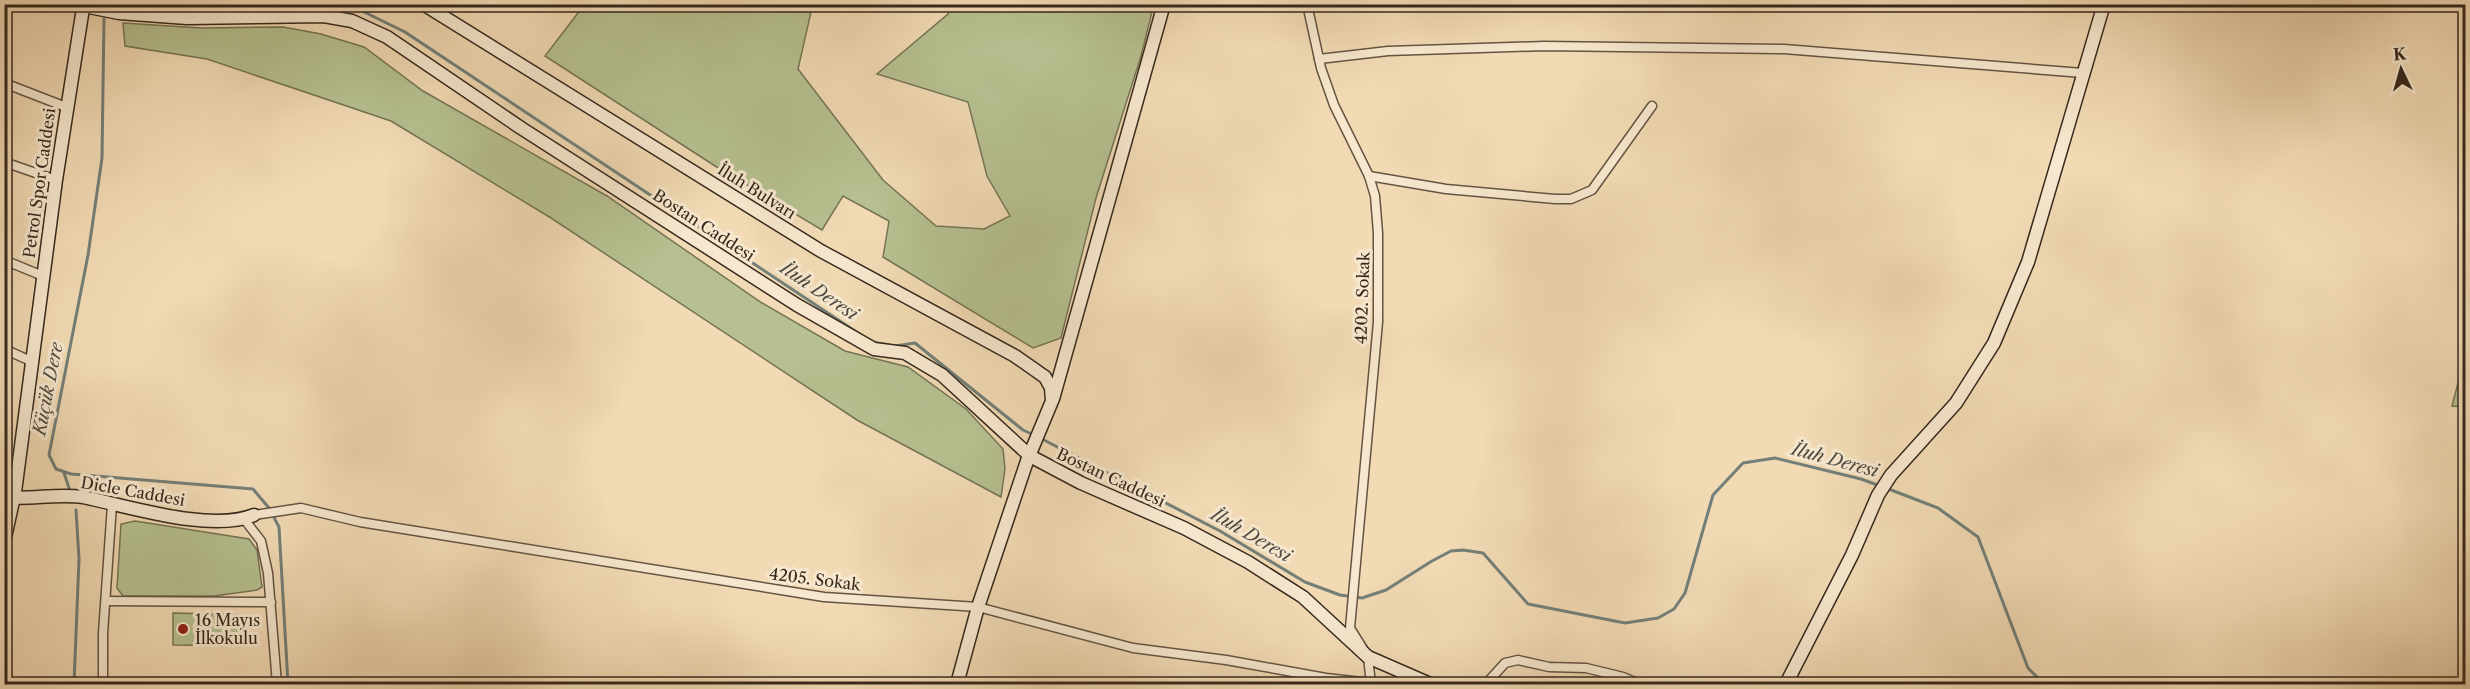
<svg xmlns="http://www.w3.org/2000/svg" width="2470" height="689" viewBox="0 0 2470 689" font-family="'Libre Caslon Text',serif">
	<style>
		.green { fill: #b6c090; stroke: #767456; stroke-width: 1.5 }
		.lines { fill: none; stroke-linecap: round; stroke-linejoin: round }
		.stream { stroke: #737f78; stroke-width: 3 }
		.street-casing { stroke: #655443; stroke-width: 11 }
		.secondary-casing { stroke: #36281d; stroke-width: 15 }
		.street { stroke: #f6e7ce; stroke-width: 8 }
		.secondary { stroke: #f6e7ce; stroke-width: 12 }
		.poi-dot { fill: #8f2418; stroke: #f6e7ce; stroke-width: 2 }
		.labels { text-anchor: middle; stroke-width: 6; stroke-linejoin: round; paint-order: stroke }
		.street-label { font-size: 16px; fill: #36281d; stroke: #f6e7ce }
		.poi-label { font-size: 16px; fill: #36281d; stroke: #f6e7ce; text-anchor: start }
		.water-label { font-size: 18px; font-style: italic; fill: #504c43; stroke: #f6e7ce }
	</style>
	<rect width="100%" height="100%" fill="#f1dab4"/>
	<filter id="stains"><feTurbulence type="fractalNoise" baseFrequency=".00333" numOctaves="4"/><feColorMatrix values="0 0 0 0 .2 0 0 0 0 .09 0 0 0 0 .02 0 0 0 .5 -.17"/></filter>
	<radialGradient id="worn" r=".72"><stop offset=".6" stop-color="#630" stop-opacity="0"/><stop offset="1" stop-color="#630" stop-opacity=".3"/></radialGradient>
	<g class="green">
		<path d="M 780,4 L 811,12 L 798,69 L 883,180 L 936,226 L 984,229 L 1010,216 L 987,176 L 968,102 L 877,74 L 948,14 L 951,5 L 1152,5 L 1153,8 L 1141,56 L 1096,198 L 1061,338 L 1033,348 L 883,257 L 889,221 L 843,196 L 822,230 L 712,164 L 545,56 L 584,5 Z"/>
		<path d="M 123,23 L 201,28 L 283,27 L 321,34 L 364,47 L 423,91 L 607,196 L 762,303 L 845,351 L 908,367 L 966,409 L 1003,449 L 1005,469 L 1001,497 L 857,420 L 551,218 L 391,121 L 207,59 L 125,46 Z"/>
		<path d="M 2465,356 L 2465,407 L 2452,406 Z"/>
		<path d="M 135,521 L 249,539 L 257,550 L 262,587 L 257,590 L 214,596 L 123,596 L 117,588 L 121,524 Z"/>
		<path d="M 173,613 L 246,615 L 246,646 L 173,645 Z"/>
	</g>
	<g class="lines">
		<g class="stream">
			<path d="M 340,4 L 358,9 L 405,32 L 861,335"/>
			<path d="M 104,19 L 102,158 L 88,255 L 49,455 L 56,469 L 71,474 L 253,489 L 269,508 L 279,527 L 288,684"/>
			<path d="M 872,342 L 889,345"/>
			<path d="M 895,346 L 915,343 L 1023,430 L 1034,435"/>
			<path d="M 1040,438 L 1220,531 L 1305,582 L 1340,595 L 1362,598 L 1386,590 L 1432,561 L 1451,551 L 1463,550 L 1483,553 L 1528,604 L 1625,623 L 1658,618 L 1674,609 L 1685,593 L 1713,495 L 1743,463 L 1775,458 L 1861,479 L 1880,486"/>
			<path d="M 64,473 L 70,491"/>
			<path d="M 1886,488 L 1938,508 L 1978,537 L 2028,668 L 2044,684"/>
			<path d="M 74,684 L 79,559 L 76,510"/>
		</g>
		<g class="street-casing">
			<g id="street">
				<path d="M 1307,4 L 1321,68 L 1334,105 L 1369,176 L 1375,196 L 1378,233 L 1378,322 L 1350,628 L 1368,657 L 1371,684"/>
				<path d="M 1319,59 L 1388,51 L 1544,46 L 1784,49 L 2083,73"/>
				<path d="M 4,83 L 66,107"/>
				<path d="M 4,162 L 56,180"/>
				<path d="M 1369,176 L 1446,189 L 1555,199 L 1571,199 L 1592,190 L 1652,106"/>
				<path d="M 4,260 L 43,276"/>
				<path d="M 4,349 L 33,362"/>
				<path d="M 254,515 L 301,508 L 360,522 L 824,597 L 978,607 L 1133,648 L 1226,660 L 1326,678 L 1371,683"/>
				<path d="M 244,519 L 261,541 L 268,573 L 277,684"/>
				<path d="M 106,601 L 271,602"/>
				<path d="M 103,684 L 103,633 L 112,505"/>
				<path d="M 1486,684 L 1505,663 L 1518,660 L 1549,667 L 1586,668 L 1623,677 L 1639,684"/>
			</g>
		</g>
		<g class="secondary-casing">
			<g id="secondary">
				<path d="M 74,4 L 119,13 L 187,18 L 324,16 L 352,21 L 387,37 L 521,128 L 797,305 L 874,349 L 905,353 L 942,375 L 1030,456 L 1081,483 L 1184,528 L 1248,562 L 1303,597 L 1368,657 L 1430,684"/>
				<path d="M 423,4 L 821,251 L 1015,356 L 1045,377 L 1051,388 L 1052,401 L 1027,461 L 978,607 L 957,684"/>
				<path d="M 1053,399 L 1164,4"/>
				<path d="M 4,497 C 30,500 57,493 83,497 C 128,506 211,533 254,515"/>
				<path d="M 4,542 L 15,492 L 56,180 L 83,8"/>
				<path d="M 1786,684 L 1852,555 L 1878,495 L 1891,475 L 1956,403 L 1994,343 L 2028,262 L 2104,4"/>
			</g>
		</g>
		<use href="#street" class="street"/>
		<use href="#secondary" class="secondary"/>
	</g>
	<circle class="poi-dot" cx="183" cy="629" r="6"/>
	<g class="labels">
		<g class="street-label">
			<text transform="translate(39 183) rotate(-82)" y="6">Petrol Spor Caddesi</text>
			<text transform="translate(757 191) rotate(32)" y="6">İluh Bulvarı</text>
			<text transform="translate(704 225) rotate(33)" y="6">Bostan Caddesi</text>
			<text transform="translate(1362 298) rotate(-88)" y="6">4202. Sokak</text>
			<text transform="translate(1111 477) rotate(25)" y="6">Bostan Caddesi</text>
			<text transform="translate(133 491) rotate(10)" y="6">Dicle Caddesi</text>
			<text transform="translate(815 579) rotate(7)" y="6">4205. Sokak</text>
		</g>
		<g class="poi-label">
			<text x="195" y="626">16 Mayıs<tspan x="195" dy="18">İlkokulu</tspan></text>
		</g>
		<g class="water-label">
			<text transform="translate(819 291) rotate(34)" y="6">İluh Deresi</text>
			<text transform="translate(48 389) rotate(-79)" y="6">Küçük Dere</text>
			<text transform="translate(1835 460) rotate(15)" y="6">İluh Deresi</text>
			<text transform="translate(1251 535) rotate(30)" y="6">İluh Deresi</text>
		</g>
	</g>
	<rect width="2470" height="689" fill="none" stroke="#f1dab4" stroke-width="24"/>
	<rect x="6" y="6" width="2458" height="677" fill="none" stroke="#36281d" stroke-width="3"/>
	<rect x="12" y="12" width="2446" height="665" fill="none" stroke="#36281d" stroke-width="1.5"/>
	<g transform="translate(2401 69) rotate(355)" stroke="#f6e7ce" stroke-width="4.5" paint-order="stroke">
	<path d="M0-4.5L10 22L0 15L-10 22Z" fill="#36281d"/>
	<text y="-9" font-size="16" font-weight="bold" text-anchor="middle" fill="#36281d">K</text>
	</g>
	<rect width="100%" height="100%" filter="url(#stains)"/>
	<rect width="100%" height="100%" fill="url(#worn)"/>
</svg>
